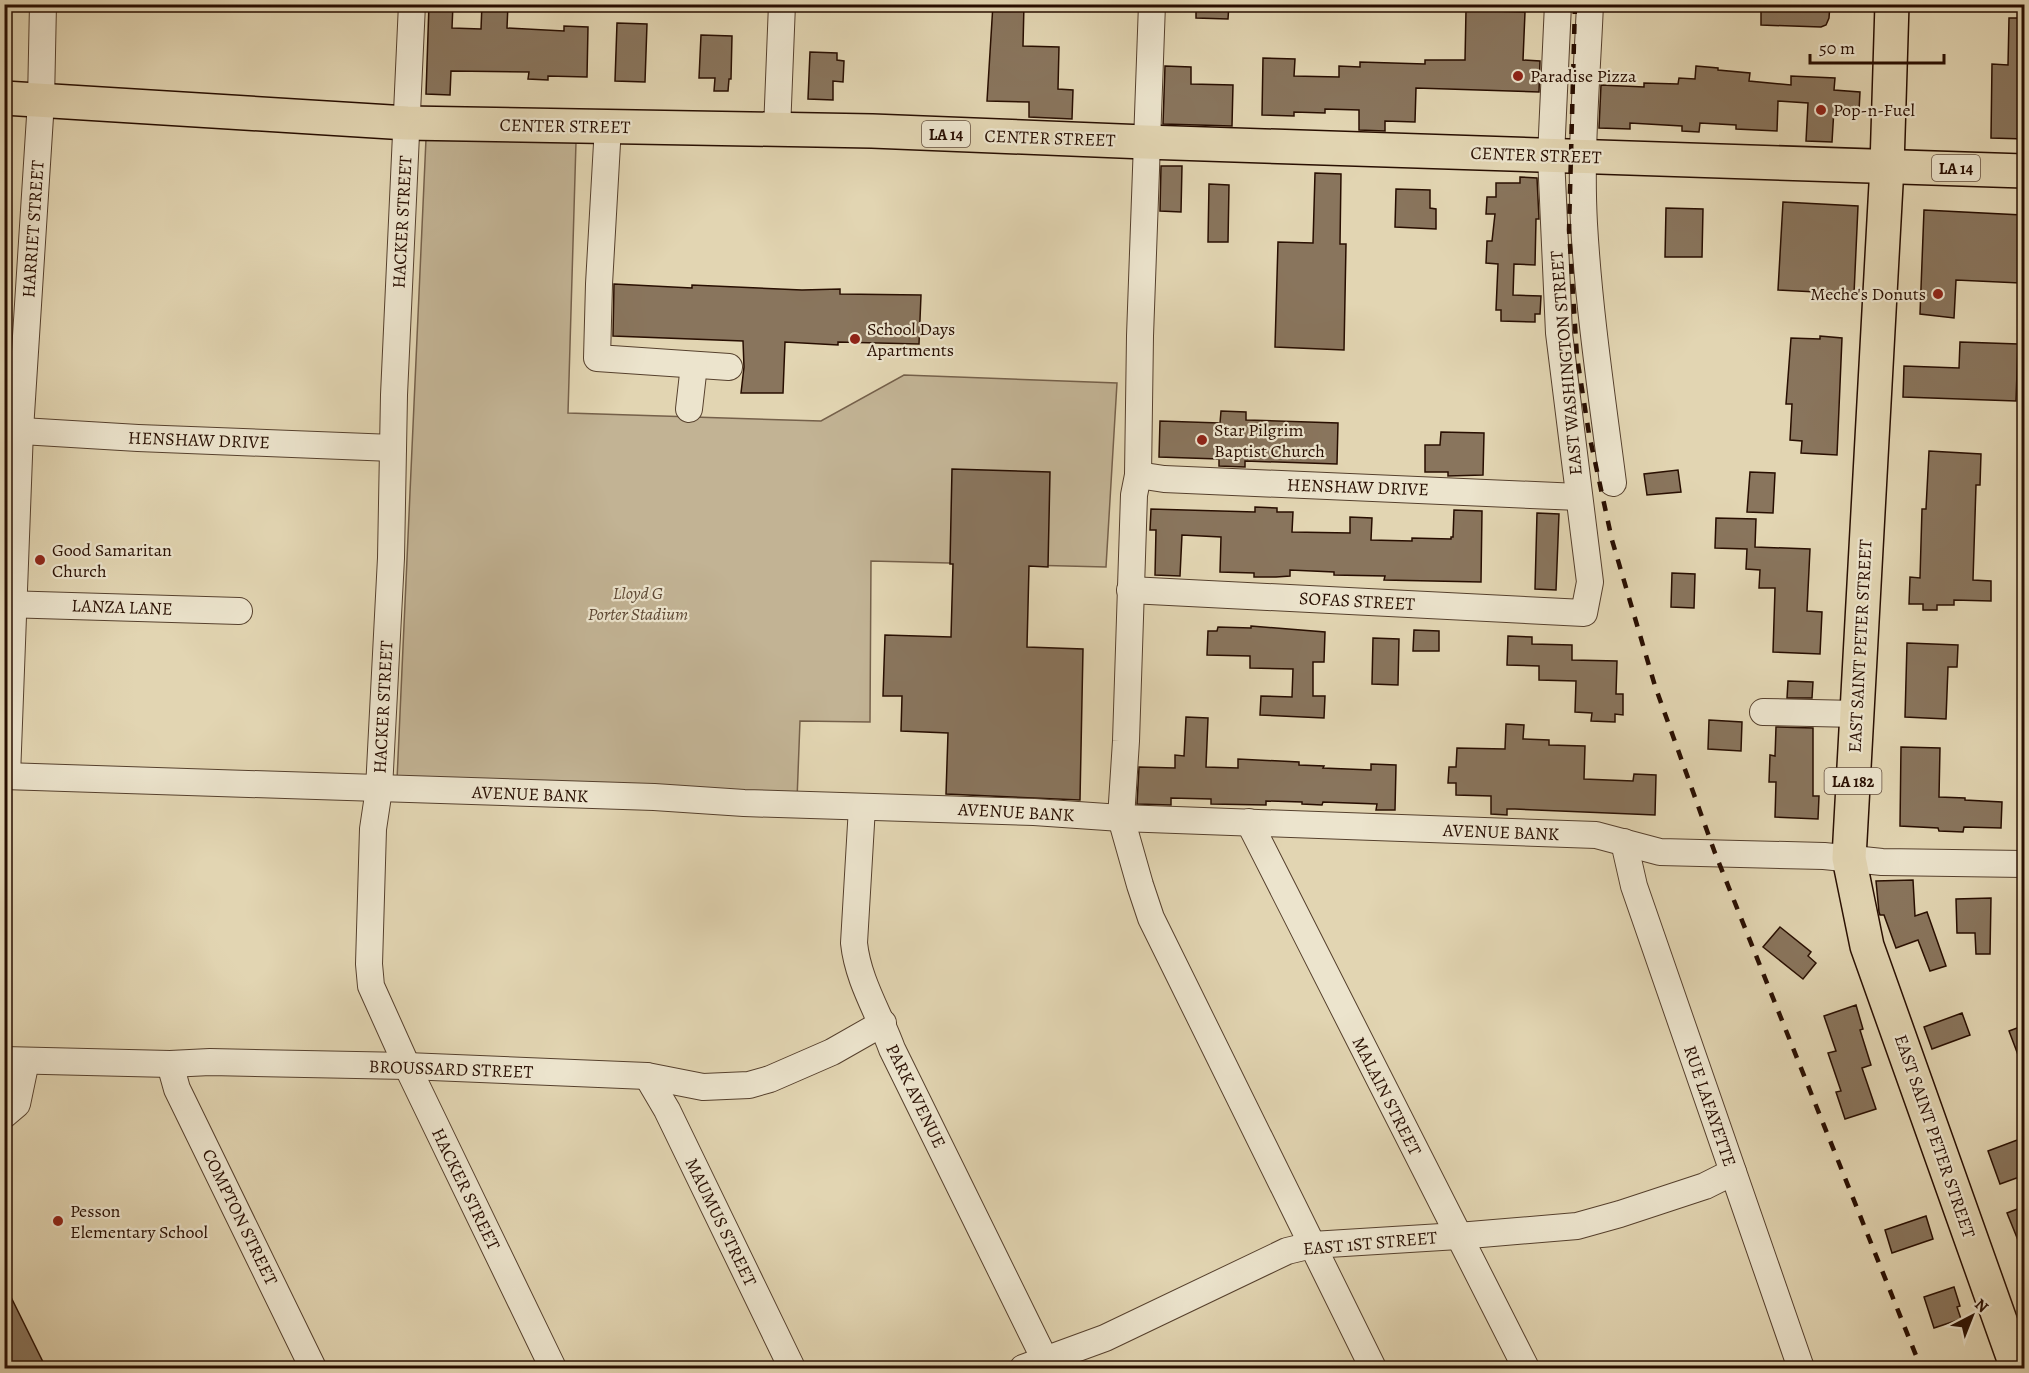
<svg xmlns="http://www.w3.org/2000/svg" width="2029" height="1373" viewBox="0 0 2029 1373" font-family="Alegreya,serif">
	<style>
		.green { fill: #c2b394; stroke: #75604a; stroke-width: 1.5 }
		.building { fill: #89755d; stroke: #280e01; stroke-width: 1.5 }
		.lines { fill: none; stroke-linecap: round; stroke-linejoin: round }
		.minor-casing { stroke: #56402d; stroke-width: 28 }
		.major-casing { stroke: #280e01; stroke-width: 36 }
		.minor { stroke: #ece4cd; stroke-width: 26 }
		.major { stroke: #e2d5b2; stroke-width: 33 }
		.rail { stroke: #280e01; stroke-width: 4.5; stroke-dasharray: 10 10; stroke-linecap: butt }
		.poi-dot { fill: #8f2418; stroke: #ece4cd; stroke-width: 2 }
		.labels { text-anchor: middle; stroke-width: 4.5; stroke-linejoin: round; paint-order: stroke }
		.shield { fill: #ece4cd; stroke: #634e3e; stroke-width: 1.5 }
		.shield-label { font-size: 16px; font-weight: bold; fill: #280e01 }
		.poi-label { font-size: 18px; fill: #280e01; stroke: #ece4cd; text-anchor: start }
		.street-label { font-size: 18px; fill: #280e01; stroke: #ece4cd }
		.park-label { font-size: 18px; font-style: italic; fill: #5e4834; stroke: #ece4cd }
	</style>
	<rect width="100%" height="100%" fill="#e2d5b2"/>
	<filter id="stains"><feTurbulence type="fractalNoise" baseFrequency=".00333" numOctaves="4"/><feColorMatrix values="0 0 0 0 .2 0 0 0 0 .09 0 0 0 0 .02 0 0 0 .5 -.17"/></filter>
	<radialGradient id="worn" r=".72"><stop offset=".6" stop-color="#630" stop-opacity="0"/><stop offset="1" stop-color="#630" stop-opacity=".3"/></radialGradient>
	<path class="green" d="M 426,139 L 576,142 L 568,413 L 821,421 L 904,375 L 1117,383 L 1106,567 L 871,561 L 870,722 L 800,721 L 797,800 L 397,780 Z"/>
	<g class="building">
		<path d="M 429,4 L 453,4 L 452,28 L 481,29 L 482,4 L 508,4 L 507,28 L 564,31 L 564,26 L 588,27 L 587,77 L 548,76 L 548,80 L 528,79 L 529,72 L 451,71 L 450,95 L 426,94 Z"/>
		<path d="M 993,4 L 1024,4 L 1023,46 L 1059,47 L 1058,89 L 1073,90 L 1072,119 L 1029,117 L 1029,102 L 987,101 Z"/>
		<path d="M 1196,4 L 1229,4 L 1228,19 L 1196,18 Z"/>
		<path d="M 1761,4 L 1830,4 L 1829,18 L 1826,25 L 1821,27 L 1761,25 Z"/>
		<path d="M 1466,10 L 1525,12 L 1523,60 L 1540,61 L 1539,92 L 1416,88 L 1415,122 L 1385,121 L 1385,131 L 1359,130 L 1359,110 L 1325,109 L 1325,113 L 1294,112 L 1294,116 L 1262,115 L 1263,58 L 1295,59 L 1294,76 L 1339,77 L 1339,66 L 1360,67 L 1360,62 L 1425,64 L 1425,60 L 1465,60 Z"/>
		<path d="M 2009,18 L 2025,18 L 2025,139 L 1991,138 L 1992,64 L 2008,65 Z"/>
		<path d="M 617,23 L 647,24 L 645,82 L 615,81 Z"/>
		<path d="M 701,35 L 732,36 L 731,79 L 729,79 L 728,91 L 714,91 L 715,78 L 699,78 Z"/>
		<path d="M 810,52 L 837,53 L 837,60 L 844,61 L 843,82 L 833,81 L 833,100 L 808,99 Z"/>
		<path d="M 1165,66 L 1191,67 L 1191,84 L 1233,85 L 1232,126 L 1163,124 Z"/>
		<path d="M 1696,66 L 1718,68 L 1718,70 L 1750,73 L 1749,81 L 1791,85 L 1791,76 L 1835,78 L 1834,90 L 1860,92 L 1859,111 L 1834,109 L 1832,142 L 1806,141 L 1808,103 L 1778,101 L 1777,131 L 1736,129 L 1736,125 L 1700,123 L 1699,132 L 1682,131 L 1682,126 L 1630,123 L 1630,129 L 1599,128 L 1601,85 L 1644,87 L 1644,83 L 1678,84 L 1679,78 L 1695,79 Z"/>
		<path d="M 1161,166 L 1182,166 L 1181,212 L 1160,211 Z"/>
		<path d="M 1315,173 L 1341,174 L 1340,244 L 1346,244 L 1344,350 L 1275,347 L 1278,242 L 1313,243 Z"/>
		<path d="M 1520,177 L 1537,178 L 1539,219 L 1536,219 L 1535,265 L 1514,264 L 1513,295 L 1541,296 L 1540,314 L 1535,314 L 1535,322 L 1501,321 L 1501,310 L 1496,310 L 1498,264 L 1486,263 L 1487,241 L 1492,241 L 1495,214 L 1486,214 L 1487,197 L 1496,197 L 1496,183 L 1520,183 Z"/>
		<path d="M 1209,184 L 1229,185 L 1228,242 L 1208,242 Z"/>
		<path d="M 1396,189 L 1430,190 L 1430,208 L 1436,209 L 1436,229 L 1395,227 Z"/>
		<path d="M 1783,202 L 1858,206 L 1854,294 L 1778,290 Z"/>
		<path d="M 1666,208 L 1703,209 L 1702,257 L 1665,257 Z"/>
		<path d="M 1924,210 L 2022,215 L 2020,283 L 1956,280 L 1954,318 L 1920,314 Z"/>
		<path d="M 614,284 L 692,288 L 692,285 L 802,290 L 840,289 L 840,294 L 921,295 L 919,344 L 838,342 L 838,345 L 785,342 L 783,393 L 741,393 L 744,367 L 743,341 L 613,336 Z"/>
		<path d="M 1820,336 L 1842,338 L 1837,455 L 1801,453 L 1802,441 L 1790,440 L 1792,404 L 1786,404 L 1791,338 L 1820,339 Z"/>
		<path d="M 1960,342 L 2018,344 L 2016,401 L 1903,397 L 1904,366 L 1959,368 Z"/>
		<path d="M 1221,411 L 1246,412 L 1246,420 L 1338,423 L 1337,464 L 1245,461 L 1245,467 L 1219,466 L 1219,459 L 1159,457 L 1160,421 L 1220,423 Z"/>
		<path d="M 1441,432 L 1484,433 L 1483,475 L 1448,476 L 1448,472 L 1425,472 L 1425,445 L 1440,445 Z"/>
		<path d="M 1929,451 L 1981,454 L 1980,485 L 1976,485 L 1973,580 L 1991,581 L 1991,601 L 1954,600 L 1954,605 L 1937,605 L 1937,610 L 1923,610 L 1923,604 L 1909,604 L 1910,577 L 1920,578 L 1922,509 L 1926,509 Z"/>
		<path d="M 952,469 L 1050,472 L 1048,567 L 1029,566 L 1027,647 L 1083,649 L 1080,800 L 946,794 L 948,733 L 901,731 L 902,696 L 883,696 L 885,635 L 951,637 L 953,564 L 950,564 Z"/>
		<path d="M 1678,470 L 1681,492 L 1647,495 L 1644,474 Z"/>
		<path d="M 1750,472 L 1775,473 L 1773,513 L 1747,512 Z"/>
		<path d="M 1255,507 L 1277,508 L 1277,512 L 1293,512 L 1292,532 L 1350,533 L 1350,517 L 1372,518 L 1371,540 L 1412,541 L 1412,538 L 1451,539 L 1451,537 L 1453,537 L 1454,510 L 1482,511 L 1481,582 L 1384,580 L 1385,576 L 1334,575 L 1334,572 L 1290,570 L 1290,576 L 1276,577 L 1254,577 L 1254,573 L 1220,572 L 1221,537 L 1182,535 L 1180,576 L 1155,575 L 1156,530 L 1150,530 L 1151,509 L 1255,512 Z"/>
		<path d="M 1537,513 L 1559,514 L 1556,590 L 1535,589 Z"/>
		<path d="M 1716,518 L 1756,519 L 1755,547 L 1810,549 L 1807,611 L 1822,612 L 1820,654 L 1773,652 L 1775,588 L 1759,588 L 1760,570 L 1746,569 L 1747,549 L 1715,548 Z"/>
		<path d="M 1672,573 L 1695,574 L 1694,608 L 1671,607 Z"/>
		<path d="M 1251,626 L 1325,632 L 1324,662 L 1313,662 L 1313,696 L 1325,696 L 1324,718 L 1260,715 L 1261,696 L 1292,697 L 1293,669 L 1250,668 L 1250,656 L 1207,655 L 1208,631 L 1217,631 L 1218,627 L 1251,628 Z"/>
		<path d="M 1414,630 L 1439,631 L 1439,651 L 1413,651 Z"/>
		<path d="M 1508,636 L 1532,637 L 1532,644 L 1572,645 L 1572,660 L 1617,661 L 1616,694 L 1623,694 L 1623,715 L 1615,714 L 1615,722 L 1591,721 L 1592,713 L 1575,712 L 1576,681 L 1539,680 L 1539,666 L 1507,665 Z"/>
		<path d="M 1373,638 L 1399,639 L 1398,685 L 1372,684 Z"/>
		<path d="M 1907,643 L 1958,645 L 1957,667 L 1948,667 L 1946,719 L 1905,717 Z"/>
		<path d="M 1788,681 L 1813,682 L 1812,698 L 1787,698 Z"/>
		<path d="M 1186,717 L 1208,718 L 1206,767 L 1238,768 L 1238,759 L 1299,762 L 1299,765 L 1324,766 L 1323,768 L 1371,770 L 1371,764 L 1396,765 L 1395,810 L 1376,810 L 1377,804 L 1323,802 L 1322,805 L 1302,804 L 1302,802 L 1266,801 L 1266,805 L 1211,804 L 1211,799 L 1171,798 L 1171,805 L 1137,804 L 1139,767 L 1175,768 L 1175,755 L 1184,756 Z"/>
		<path d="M 1709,720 L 1742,722 L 1741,751 L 1708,749 Z"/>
		<path d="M 1506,724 L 1524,725 L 1523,739 L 1549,740 L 1549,745 L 1585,746 L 1584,779 L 1633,781 L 1634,774 L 1656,775 L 1655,815 L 1515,809 L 1507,809 L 1507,815 L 1491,814 L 1491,796 L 1456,795 L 1456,783 L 1448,783 L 1449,767 L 1456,767 L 1457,748 L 1505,749 Z"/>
		<path d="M 1776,727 L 1813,728 L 1813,796 L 1819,796 L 1818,819 L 1775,817 L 1776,782 L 1769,782 L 1770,755 L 1775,756 Z"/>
		<path d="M 1901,747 L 1940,748 L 1939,797 L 1965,798 L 1965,800 L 2002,802 L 2001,828 L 1964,827 L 1963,832 L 1939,831 L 1938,828 L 1900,826 Z"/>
		<path d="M 1913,880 L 1915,916 L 1927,912 L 1946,966 L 1930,971 L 1918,940 L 1896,948 L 1884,915 L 1880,915 L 1879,912 L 1876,881 Z"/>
		<path d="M 1991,898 L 1990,954 L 1976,954 L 1975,933 L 1957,933 L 1956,899 Z"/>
		<path d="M 1780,927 L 1811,952 L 1808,956 L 1816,963 L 1803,979 L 1763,947 Z"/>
		<path d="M 1856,1005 L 1863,1029 L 1860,1030 L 1871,1065 L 1862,1068 L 1876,1109 L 1845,1119 L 1836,1092 L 1841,1091 L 1828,1053 L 1836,1051 L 1824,1016 Z"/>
		<path d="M 1962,1013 L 1970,1035 L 1932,1049 L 1924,1027 Z"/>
		<path d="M 2025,1025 L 2025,1068 L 2023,1068 L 2009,1031 Z"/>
		<path d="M 2025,1137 L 2025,1175 L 2000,1184 L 1988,1151 Z"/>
		<path d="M 2025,1206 L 2025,1255 L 2024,1255 L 2007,1213 Z"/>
		<path d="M 1926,1216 L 1933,1239 L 1892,1253 L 1885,1230 Z"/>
		<path d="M 4,1283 L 46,1368 L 4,1368 Z"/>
		<path d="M 1954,1287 L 1960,1306 L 1957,1307 L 1961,1319 L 1934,1328 L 1924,1297 Z"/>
	</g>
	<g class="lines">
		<g class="minor-casing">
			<g id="minor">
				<path d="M 412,4 L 394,395 L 391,558 L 379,789 L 373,829 L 369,964 L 371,986 L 407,1066 L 553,1368"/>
				<path d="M 1152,4 L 1140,336 L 1138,475 L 1134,495 L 1126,741 L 1121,818 L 1140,885 L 1151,918 L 1373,1368"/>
				<path d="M 1590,4 C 1587,77 1580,151 1584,224 C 1589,311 1602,397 1613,483"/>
				<path d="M 608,126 L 599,284 L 597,358 L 729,367"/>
				<path d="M 777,130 L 782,4"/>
				<path d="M 689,409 L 694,365"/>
				<path d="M 5,430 L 138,438 L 393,448"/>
				<path d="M 1138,475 L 1164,479 L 1579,497"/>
				<path d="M 1130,590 L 1584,613 L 1590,582 L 1559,333 L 1551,156 L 1558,4"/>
				<path d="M 4,604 L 239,611"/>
				<path d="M 1763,712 L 1857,714"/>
				<path d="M 4,776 L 654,797 L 744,803 L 1034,812 L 1121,818 L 1596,835 L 1660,852 L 1824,856 L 1882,862 L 2024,864"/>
				<path d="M 7,776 L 20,430 L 41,101 L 43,4"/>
				<path d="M 862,807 L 854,943 C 858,981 879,1013 892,1049 L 1049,1368"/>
				<path d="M 1249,822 L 1526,1368"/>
				<path d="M 1624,842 L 1634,886 L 1801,1368"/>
				<path d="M 4,1060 L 170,1064 L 210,1062 L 407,1066 L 647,1076 L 703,1087 L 749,1085 L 770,1079 L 832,1052 L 883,1023"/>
				<path d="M 170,1064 L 177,1089 L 313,1368"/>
				<path d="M 647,1076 L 667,1110 L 792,1368"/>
				<path d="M 4,1115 L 17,1104 L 26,1061"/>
				<path d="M 1023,1368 L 1105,1338 L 1287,1251 L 1312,1245 L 1458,1236 L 1577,1226 L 1620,1214 L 1705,1186 L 1733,1172"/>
			</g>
		</g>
		<g class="major-casing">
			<g id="major">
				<path d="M 1892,4 L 1887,166 L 1849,858 L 1867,946 L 2017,1368"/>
				<path d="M 4,98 L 407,123 L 872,131 L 1145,142 L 2024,171"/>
			</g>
		</g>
		<use href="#minor" class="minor"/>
		<use href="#major" class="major"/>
		<path class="rail" d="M 1575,4 L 1569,230 L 1577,357 L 1589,434 L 1612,540 L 1655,686 L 1715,853 L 1921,1368"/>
	</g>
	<g class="poi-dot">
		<circle cx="1518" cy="76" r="6"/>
		<circle cx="1821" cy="110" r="6"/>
		<circle cx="1938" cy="294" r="6"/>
		<circle cx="855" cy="339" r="6"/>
		<circle cx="1202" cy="440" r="6"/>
		<circle cx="40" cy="560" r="6"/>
		<circle cx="58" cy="1221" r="6"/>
	</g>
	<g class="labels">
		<g class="shield">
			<rect x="922" y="121" width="48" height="26" rx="4.5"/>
			<rect x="1932" y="155" width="48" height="26" rx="4.5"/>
			<rect x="1824.5" y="768" width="57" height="26" rx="4.5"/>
		</g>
		<g class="shield-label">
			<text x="946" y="140">LA 14</text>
			<text x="1956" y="174">LA 14</text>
			<text x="1853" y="787">LA 182</text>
		</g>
		<g class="poi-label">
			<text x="1530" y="82">Paradise Pizza</text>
			<text x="1833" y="116">Pop-n-Fuel</text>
			<text x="1926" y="300" text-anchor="end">Meche's Donuts</text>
			<text x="867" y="335">School Days<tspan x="867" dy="21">Apartments</tspan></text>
			<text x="1214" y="436">Star Pilgrim<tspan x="1214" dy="21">Baptist Church</tspan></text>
			<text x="52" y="556">Good Samaritan<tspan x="52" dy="21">Church</tspan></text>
			<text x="70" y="1217">Pesson<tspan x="70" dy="21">Elementary School</tspan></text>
		</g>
		<g class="street-label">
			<text transform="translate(565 126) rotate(1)" y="6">CENTER STREET</text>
			<text transform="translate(1050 138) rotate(2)" y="6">CENTER STREET</text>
			<text transform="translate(1536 155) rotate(2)" y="6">CENTER STREET</text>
			<text transform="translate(402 222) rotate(-87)" y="6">HACKER STREET</text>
			<text transform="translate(33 229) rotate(-86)" y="6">HARRIET STREET</text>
			<text transform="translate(1566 363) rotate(-95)" y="6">EAST WASHINGTON STREET</text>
			<text transform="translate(199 440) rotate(2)" y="6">HENSHAW DRIVE</text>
			<text transform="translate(1358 487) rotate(2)" y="6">HENSHAW DRIVE</text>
			<text transform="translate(1357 601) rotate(3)" y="6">SOFAS STREET</text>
			<text transform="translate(122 607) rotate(2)" y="6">LANZA LANE</text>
			<text transform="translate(1860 646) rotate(-87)" y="6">EAST SAINT PETER STREET</text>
			<text transform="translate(383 707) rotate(-87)" y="6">HACKER STREET</text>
			<text transform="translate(530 794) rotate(2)" y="6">AVENUE BANK</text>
			<text transform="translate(1016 812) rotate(3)" y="6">AVENUE BANK</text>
			<text transform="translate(1501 832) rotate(2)" y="6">AVENUE BANK</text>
			<text transform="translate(451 1069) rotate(2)" y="6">BROUSSARD STREET</text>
			<text transform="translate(916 1096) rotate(64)" y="6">PARK AVENUE</text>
			<text transform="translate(1387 1096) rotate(63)" y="6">MALAIN STREET</text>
			<text transform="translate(1710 1106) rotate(71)" y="6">RUE LAFAYETTE</text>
			<text transform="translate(1935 1136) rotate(71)" y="6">EAST SAINT PETER STREET</text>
			<text transform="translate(466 1189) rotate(64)" y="6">HACKER STREET</text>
			<text transform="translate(240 1217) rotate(64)" y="6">COMPTON STREET</text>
			<text transform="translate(721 1222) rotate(64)" y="6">MAUMUS STREET</text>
			<text transform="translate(1370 1243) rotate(-5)" y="6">EAST 1ST STREET</text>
		</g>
		<g class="park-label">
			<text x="638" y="599">Lloyd G<tspan x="638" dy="21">Porter Stadium</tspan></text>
		</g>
	</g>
	<rect width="2029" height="1373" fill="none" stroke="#e2d5b2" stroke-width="24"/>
	<rect x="6" y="6" width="2017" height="1361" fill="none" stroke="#280e01" stroke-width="3"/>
	<rect x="12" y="12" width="2005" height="1349" fill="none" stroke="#280e01" stroke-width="1.5"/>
	<g transform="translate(1972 1316) rotate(42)" stroke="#ece4cd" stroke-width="4.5" paint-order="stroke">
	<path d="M0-4.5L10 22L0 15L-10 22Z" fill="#280e01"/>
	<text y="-9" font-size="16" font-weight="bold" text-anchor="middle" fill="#280e01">N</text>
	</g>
	<path d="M1810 54v9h134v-9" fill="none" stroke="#280e01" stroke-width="3"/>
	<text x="1819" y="54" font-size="18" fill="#280e01" stroke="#ece4cd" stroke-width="4.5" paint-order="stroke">50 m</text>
	<rect width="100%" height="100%" filter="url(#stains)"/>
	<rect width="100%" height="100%" fill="url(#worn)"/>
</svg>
